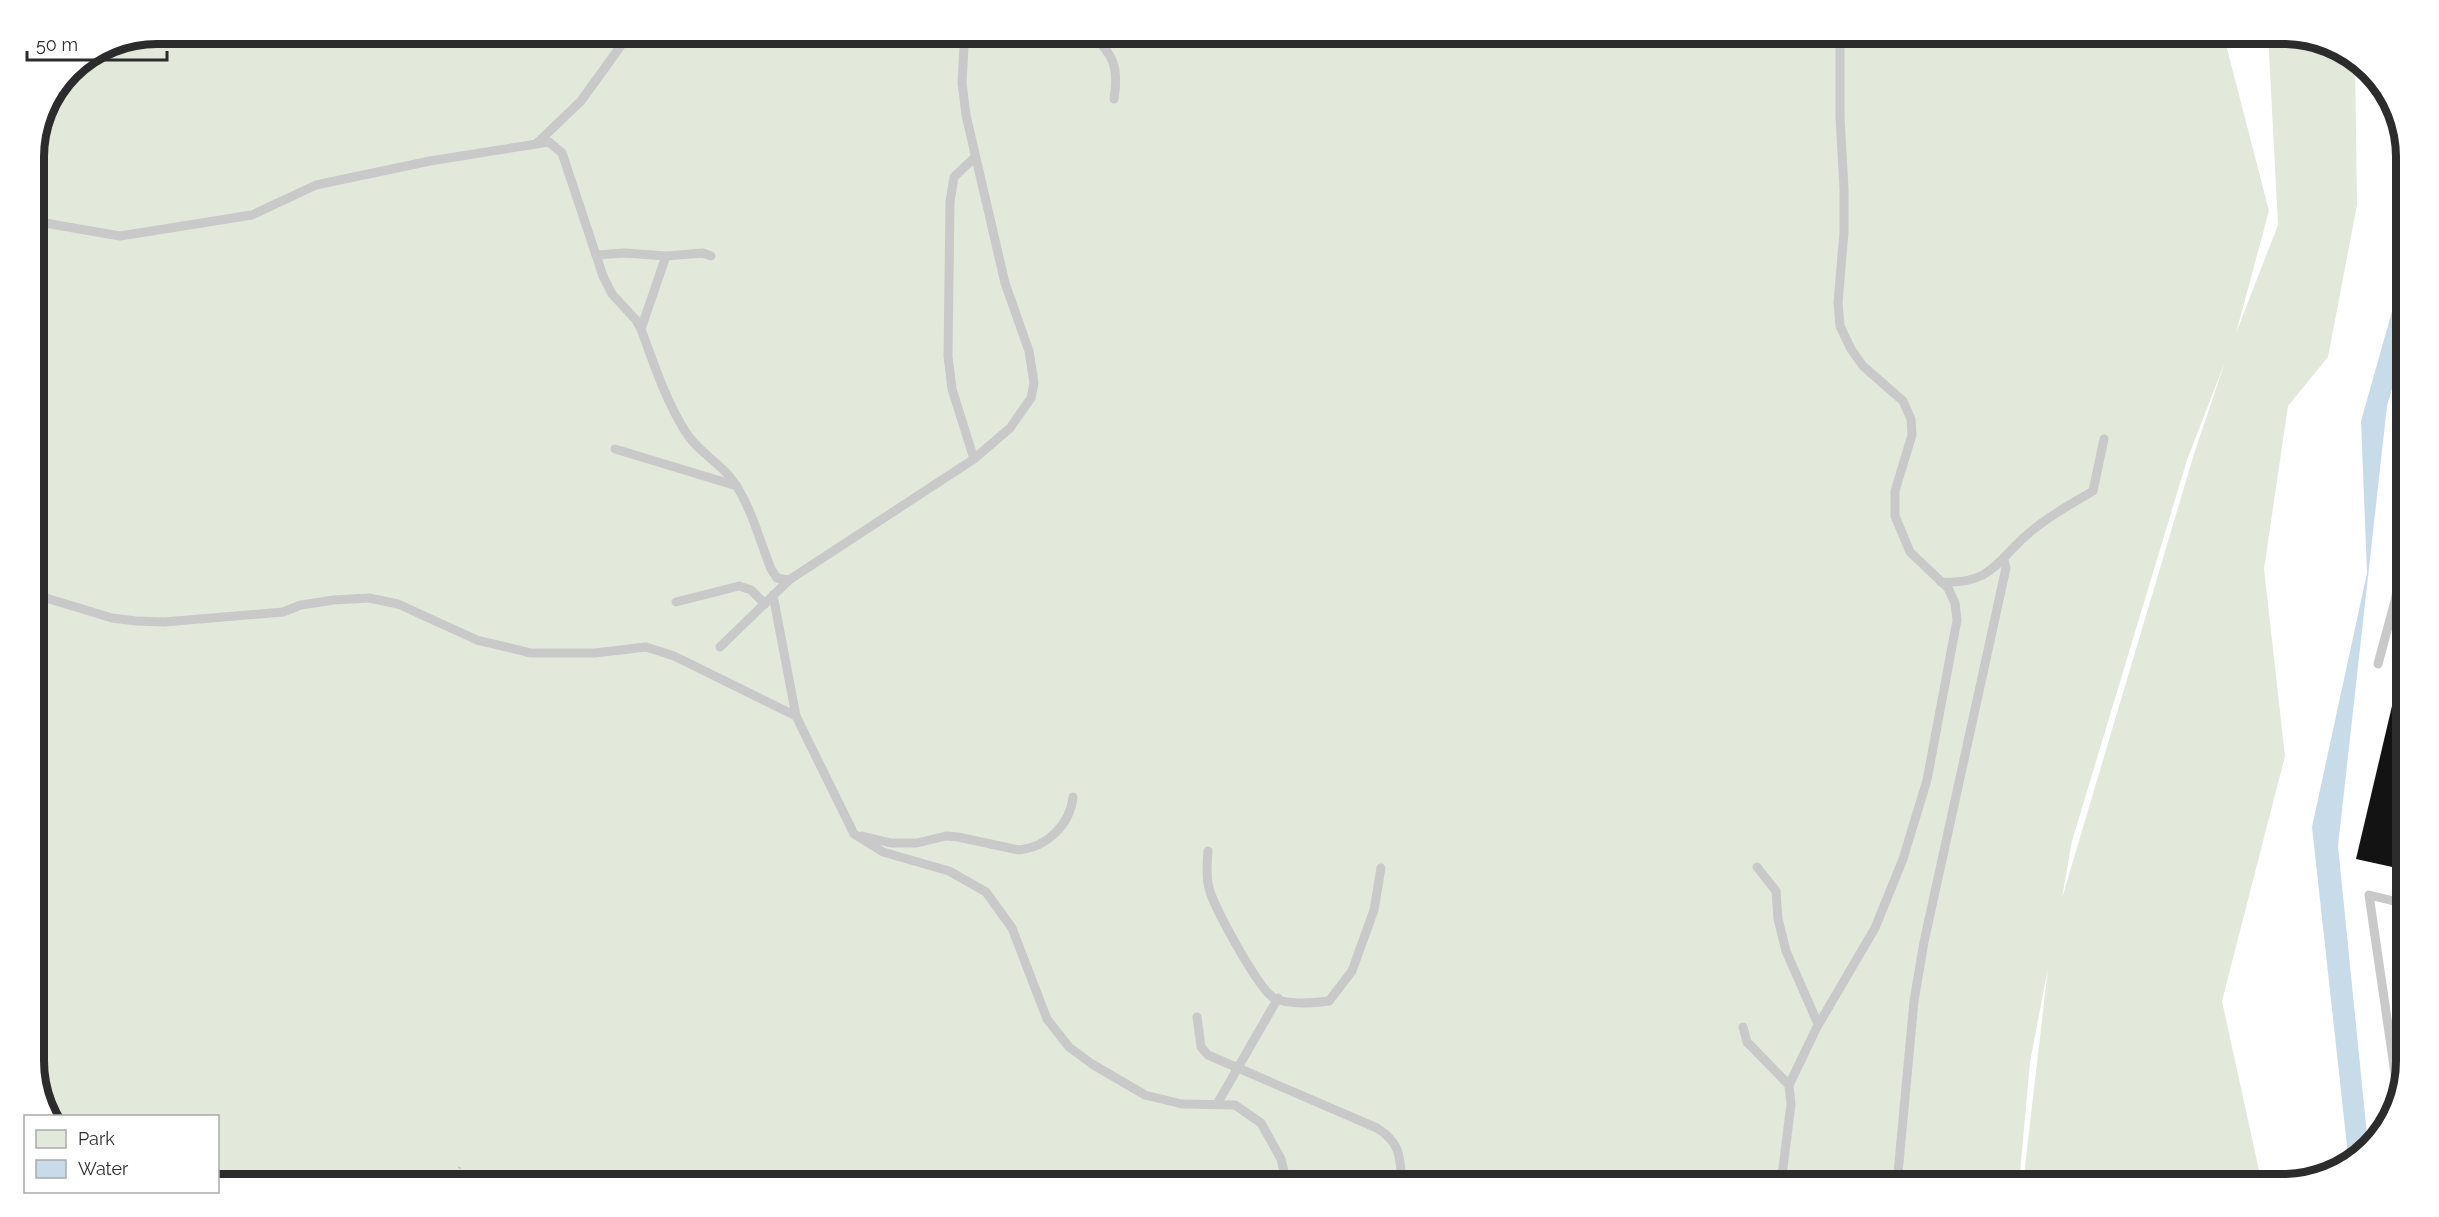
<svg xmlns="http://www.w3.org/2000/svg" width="2439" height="1217" viewBox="0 0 2439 1217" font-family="Raleway,sans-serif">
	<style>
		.green { fill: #e2e9da; fill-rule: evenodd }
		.water { fill: #c8dbe8 }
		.building { fill: #131313 }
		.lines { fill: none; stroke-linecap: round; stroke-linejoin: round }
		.path { stroke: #c9c9c9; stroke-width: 3; stroke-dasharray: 3 3; stroke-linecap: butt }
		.lane { stroke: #c9c9c9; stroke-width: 9 }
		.rim { fill: none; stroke: #2c2c2c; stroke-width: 8 }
	</style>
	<rect width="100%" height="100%" fill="#fff"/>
	<path class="green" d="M 157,33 L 2223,33 L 2269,211 L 2236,333 L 2278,225 L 2268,33 L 2283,33 L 2337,46 L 2355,61 L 2357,205 L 2328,357 L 2288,406 L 2264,569 L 2285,756 L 2222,1001 L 2262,1184 L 2023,1184 L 2048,968 L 2030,1062 L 2019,1184 L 218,1184 L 218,1116 L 50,1116 L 33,1069 L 33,149 L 46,102 L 63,78 L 144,36 ZM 2225,362 L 2194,454 L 2062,898 L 2072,841 L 2187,460 Z"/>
	<path class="water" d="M 2406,262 L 2406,340 L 2387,406 L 2338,846 L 2368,1144 L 2349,1164 L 2312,827 L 2367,573 L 2361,421 Z"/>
	<path class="building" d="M 2400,672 L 2406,673 L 2406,870 L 2356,859 Z"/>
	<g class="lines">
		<path class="path" d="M 450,1184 L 460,1167"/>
		<g class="lane">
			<path d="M 1090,33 C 1114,54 1119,68 1114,99"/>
			<path d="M 536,144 L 581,101 L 630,33"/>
			<path d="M 33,221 L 120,236 L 252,215 L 316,185 L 430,161 L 549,142 L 562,153 L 603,276 L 612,294 L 636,320 L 641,329 C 654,364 665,399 685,431 C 696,450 716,460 730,477 C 750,502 759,539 771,569 L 777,578 L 789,580"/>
			<path d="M 596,255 L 625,253 L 666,256 L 703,253 L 711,256"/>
			<path d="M 641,329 L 666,256"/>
			<path d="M 615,449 L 737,486"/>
			<path d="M 974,459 L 952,389 L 948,356 L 950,202 L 954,177 L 975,157"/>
			<path d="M 1941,582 C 1996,585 1998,556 2034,529 C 2052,514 2073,503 2093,491 L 2104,439"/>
			<path d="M 33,594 L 112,618 L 136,621 L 164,622 L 283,612 L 301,605 L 334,600 L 369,598 L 398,604 L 477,640 L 531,653 L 595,653 L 646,647 L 674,656 L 796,716"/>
			<path d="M 773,595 L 796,716 L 854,834 L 883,852 L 949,871 L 986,892 L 1012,928 L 1047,1019 L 1069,1047 L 1092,1064 L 1145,1095 L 1182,1104 L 1235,1105 L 1261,1123 L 1281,1159 L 1287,1184"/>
			<path d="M 676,602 L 739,586 L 751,590 L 765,604"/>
			<path d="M 720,647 L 789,580 L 974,459 L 1010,428 L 1031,398 L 1034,383 L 1029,351 L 1005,283 L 966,115 L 962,83 L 964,47 L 968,33"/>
			<path d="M 2378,664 L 2395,601 L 2406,542"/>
			<path d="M 862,836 L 891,843 L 917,843 L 946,836 L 958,837 L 1019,850 C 1047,847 1070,825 1073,797"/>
			<path d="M 1208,851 C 1207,862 1206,877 1209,888 C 1213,906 1259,990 1274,998 C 1288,1005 1314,1003 1329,1001 L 1352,971 L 1374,910 L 1381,868"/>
			<path d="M 1757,867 L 1776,891 L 1778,919 L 1786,951 L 1818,1024"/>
			<path d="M 1197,1017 L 1201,1047 L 1208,1055 L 1377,1128 C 1401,1143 1400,1157 1402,1184"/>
			<path d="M 1743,1027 L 1747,1042 L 1789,1085"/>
			<path d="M 2398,1094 L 2369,895 L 2406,904"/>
			<path d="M 1217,1104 L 1278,998"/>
			<path d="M 48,1111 L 56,1116"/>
			<path d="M 1781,1184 L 1791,1104 L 1789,1085 L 1817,1027 L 1875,928 L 1903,859 L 1927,780 L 1957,620 L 1955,603 L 1948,588 L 1910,552 L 1895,516 L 1895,491 L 1912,435 L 1911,419 L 1903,401 L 1863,366 L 1851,349 L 1840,326 L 1838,303 L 1844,232 L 1844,189 L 1840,117 L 1840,33"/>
			<path d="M 1897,1184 L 1914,1001 L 1924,942 L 2006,568 L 2004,560"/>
		</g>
	</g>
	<path d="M0 0H2439V1217H0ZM157 44H2283A113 113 0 0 1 2396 157V1061A113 113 0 0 1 2283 1174H157A113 113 0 0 1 44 1061V157A113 113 0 0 1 157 44Z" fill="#fff" fill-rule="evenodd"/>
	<path class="rim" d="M157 44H2283A113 113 0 0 1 2396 157V1061A113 113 0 0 1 2283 1174H157A113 113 0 0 1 44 1061V157A113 113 0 0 1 157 44Z"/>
	<rect x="24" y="1115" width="195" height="78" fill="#ffffff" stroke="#ababab" stroke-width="1.5"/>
	<rect x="36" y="1130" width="30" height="18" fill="#e2e9da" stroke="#ababab" stroke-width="1.5"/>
	<text x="78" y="1145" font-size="18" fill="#2c2c2c">Park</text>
	<rect x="36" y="1160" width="30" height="18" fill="#c8dbe8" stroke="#ababab" stroke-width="1.5"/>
	<text x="78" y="1175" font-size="18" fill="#2c2c2c">Water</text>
	<path d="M27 51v9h140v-9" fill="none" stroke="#2c2c2c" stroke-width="3"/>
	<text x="36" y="51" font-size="18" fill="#2c2c2c" stroke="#ffffff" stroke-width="4.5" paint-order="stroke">50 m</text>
</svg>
